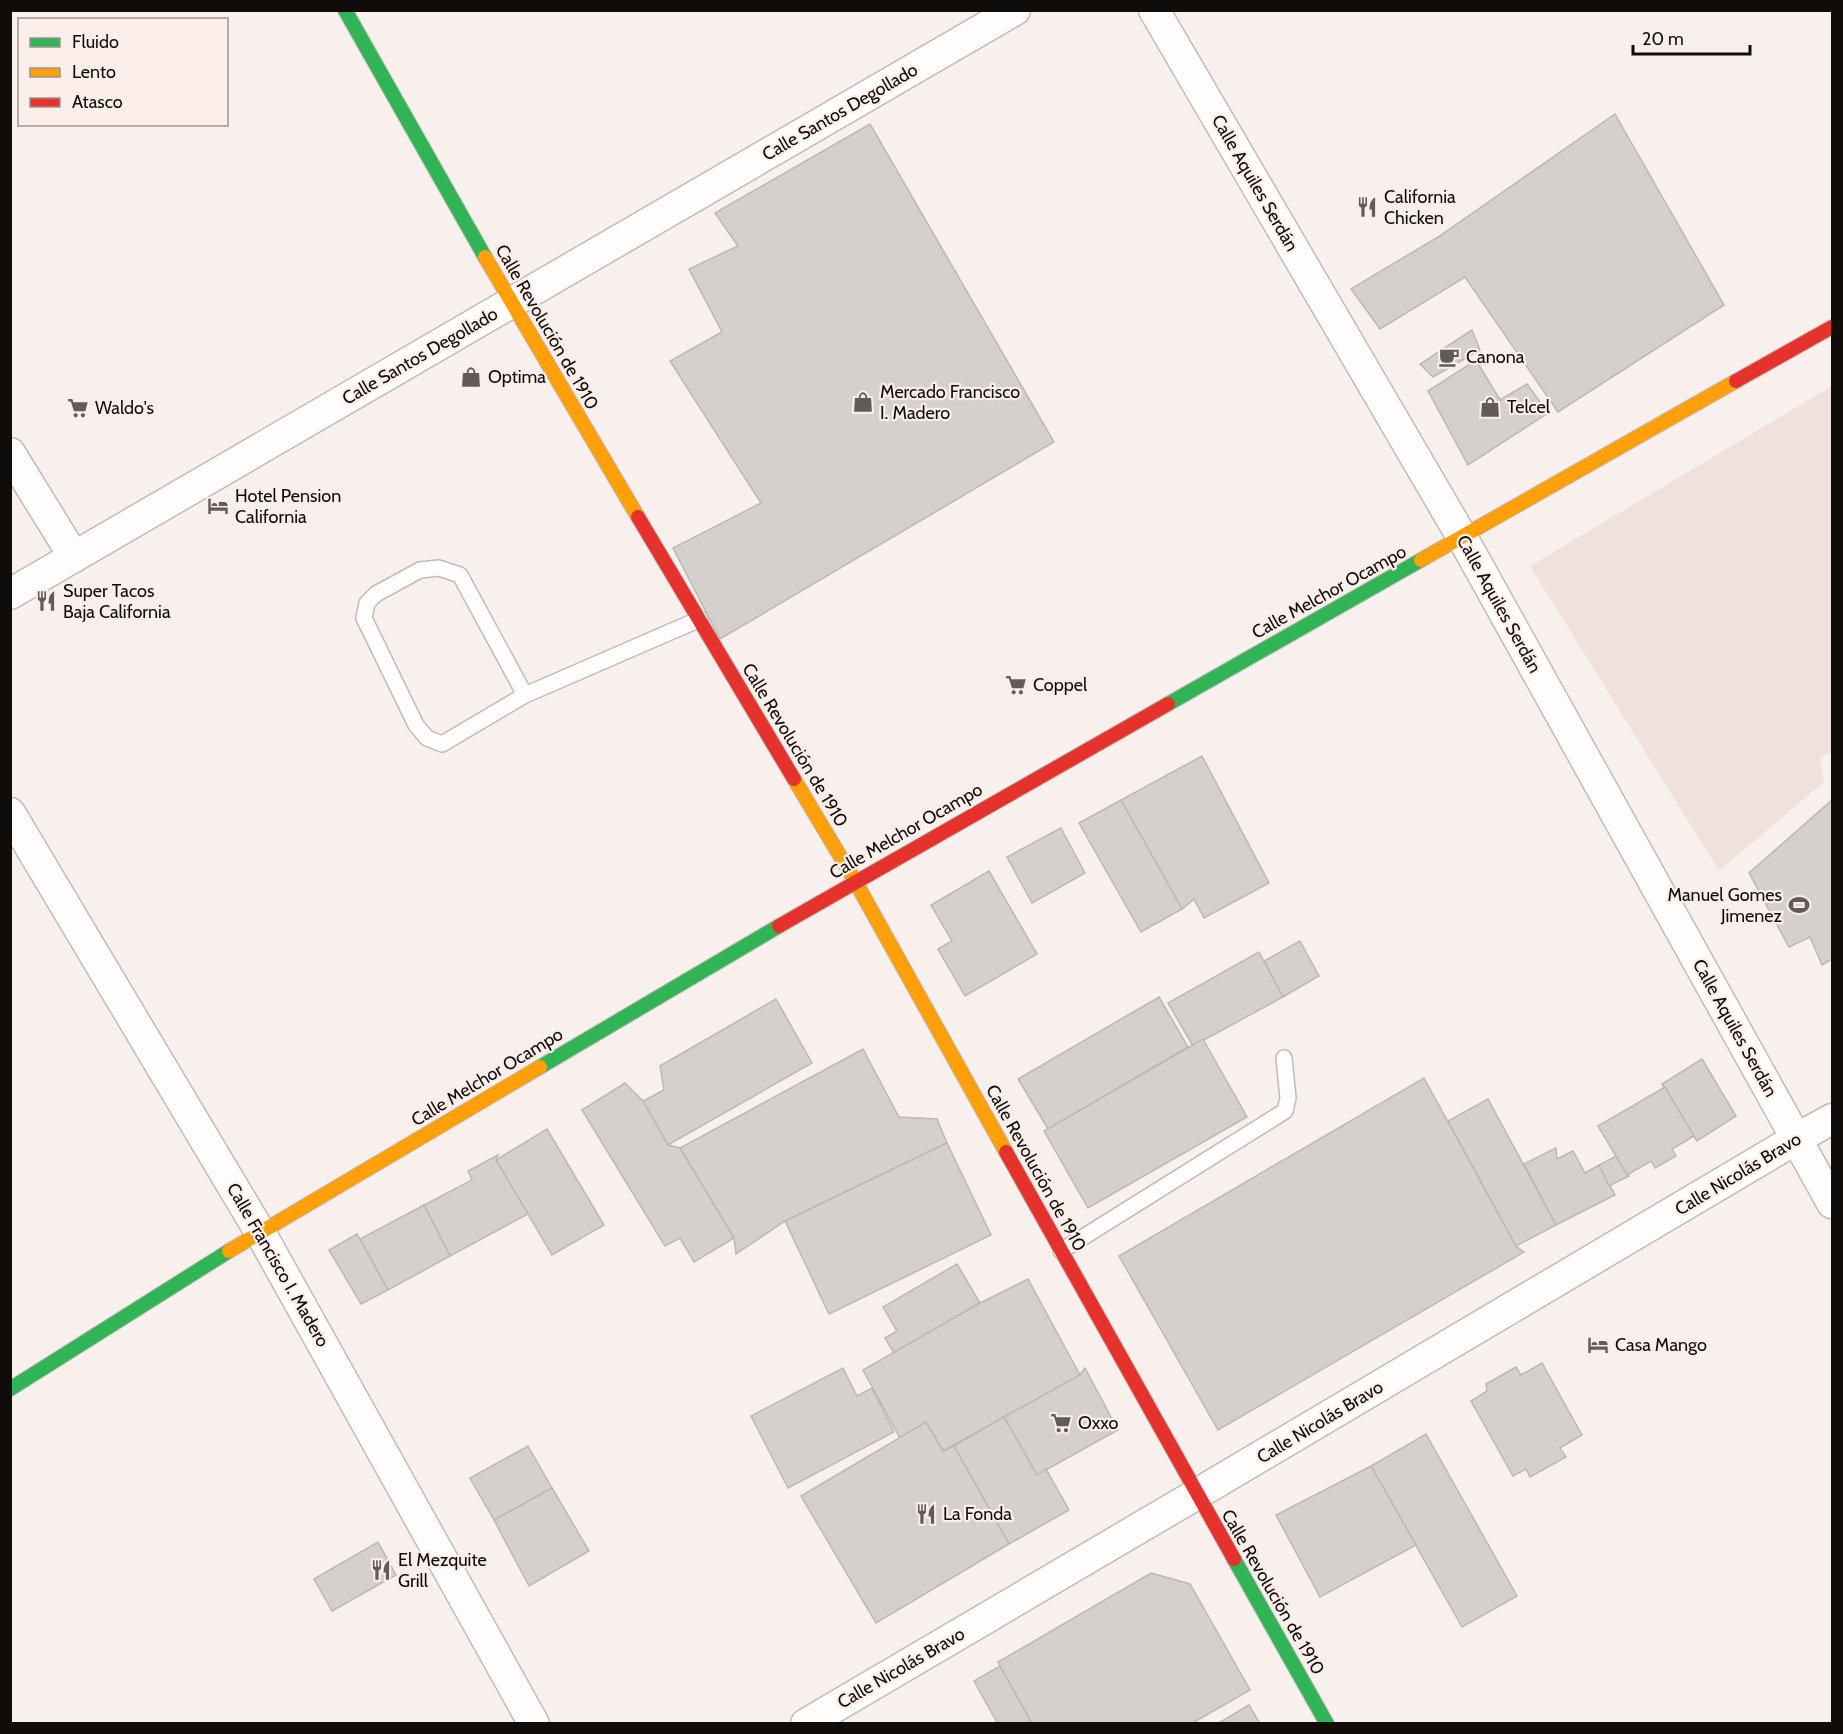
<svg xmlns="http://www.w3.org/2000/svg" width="1843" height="1734" viewBox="0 0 1843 1734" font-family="Cabin,sans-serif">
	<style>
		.built { fill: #f1e1db }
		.building { fill: #d5d0cd; stroke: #bdb7b5; stroke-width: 1.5 }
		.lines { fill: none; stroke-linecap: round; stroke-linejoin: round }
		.lane-casing { stroke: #c1bbb9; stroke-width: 18 }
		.street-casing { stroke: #c1bbb9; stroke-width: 33 }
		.fast-casing { stroke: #c1bbb9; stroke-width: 16 }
		.slow-casing { stroke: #c1bbb9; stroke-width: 16 }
		.jam-casing { stroke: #c1bbb9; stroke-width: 16 }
		.lane { stroke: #fefdfc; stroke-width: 15 }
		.street { stroke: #fefdfc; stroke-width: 30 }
		.fast { stroke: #30b455; stroke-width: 14 }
		.slow { stroke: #ff9f0a; stroke-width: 14 }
		.jam { stroke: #e5322d; stroke-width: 14 }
		.labels { text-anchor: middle; stroke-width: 4.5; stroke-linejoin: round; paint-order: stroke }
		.street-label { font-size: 18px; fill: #100c0a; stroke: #fceee9 }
		.poi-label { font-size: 18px; fill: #100c0a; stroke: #fceee9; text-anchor: start }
	</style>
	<rect width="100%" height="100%" fill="#f8f0ed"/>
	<path class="built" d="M 1832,386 L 1832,752 L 1820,758 L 1824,782 L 1719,871 L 1530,566 Z"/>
	<g class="building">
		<path d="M 1615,114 L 1724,305 L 1558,412 L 1465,277 L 1380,329 L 1351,289 L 1438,237 Z"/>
		<path d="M 870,124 L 1054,442 L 720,639 L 673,548 L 761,503 L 670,361 L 722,332 L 689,269 L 738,246 L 715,213 Z"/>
		<path d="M 1472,330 L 1480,350 L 1433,377 L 1420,364 Z"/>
		<path d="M 1476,360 L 1500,400 L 1527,384 L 1548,413 L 1468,465 L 1428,391 Z"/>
		<path d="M 1202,756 L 1269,883 L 1204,918 L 1194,899 L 1182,909 L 1121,800 Z"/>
		<path d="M 1121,800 L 1182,909 L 1141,932 L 1079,823 Z"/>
		<path d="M 1832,800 L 1832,959 L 1822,965 L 1810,937 L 1789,947 L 1749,873 Z"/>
		<path d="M 1061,828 L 1085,873 L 1032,903 L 1007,857 Z"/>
		<path d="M 989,871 L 1037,954 L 965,996 L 938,949 L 952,941 L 931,905 Z"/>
		<path d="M 1300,941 L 1319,976 L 1283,997 L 1264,961 Z"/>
		<path d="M 1259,952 L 1283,997 L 1193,1046 L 1168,1003 Z"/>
		<path d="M 1159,997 L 1188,1047 L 1048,1129 L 1018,1079 Z"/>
		<path d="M 776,999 L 812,1063 L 668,1145 L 643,1101 L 664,1090 L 660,1066 Z"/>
		<path d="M 1203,1039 L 1247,1117 L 1088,1208 L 1044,1131 Z"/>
		<path d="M 863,1049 L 899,1117 L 937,1119 L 947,1143 L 785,1221 L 736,1254 L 734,1238 L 680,1148 Z"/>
		<path d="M 1702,1059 L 1736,1116 L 1697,1141 L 1662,1084 Z"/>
		<path d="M 1424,1078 L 1516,1246 L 1524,1252 L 1218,1430 L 1119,1256 Z"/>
		<path d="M 625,1083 L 643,1101 L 668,1145 L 680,1148 L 734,1238 L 694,1262 L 680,1238 L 665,1246 L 582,1110 Z"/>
		<path d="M 1665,1087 L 1694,1136 L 1672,1149 L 1676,1156 L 1655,1168 L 1651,1161 L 1627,1175 L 1598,1126 Z"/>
		<path d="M 1488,1099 L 1556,1225 L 1516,1246 L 1448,1121 Z"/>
		<path d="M 547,1129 L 604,1225 L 552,1255 L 496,1160 Z"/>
		<path d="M 947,1143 L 991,1235 L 829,1314 L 785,1221 Z"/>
		<path d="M 1556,1148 L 1557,1159 L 1573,1151 L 1585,1173 L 1599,1165 L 1615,1195 L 1556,1225 L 1524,1164 Z"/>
		<path d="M 498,1155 L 496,1160 L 528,1214 L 450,1256 L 424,1205 L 472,1180 L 468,1171 Z"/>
		<path d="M 1616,1156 L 1627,1175 L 1629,1176 L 1609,1186 L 1599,1165 Z"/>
		<path d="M 424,1205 L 450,1256 L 388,1290 L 360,1239 Z"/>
		<path d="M 357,1234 L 388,1290 L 361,1304 L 329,1250 Z"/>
		<path d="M 957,1264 L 980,1303 L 894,1353 L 885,1338 L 897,1331 L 883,1307 Z"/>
		<path d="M 1028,1279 L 1080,1375 L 943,1451 L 926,1422 L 900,1438 L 863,1370 L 980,1303 Z"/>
		<path d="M 1542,1363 L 1582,1435 L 1560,1448 L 1566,1457 L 1530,1477 L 1526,1469 L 1513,1476 L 1471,1401 L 1487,1391 L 1486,1384 L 1516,1367 L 1521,1375 Z"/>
		<path d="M 843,1368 L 857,1396 L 872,1388 L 894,1432 L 788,1488 L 751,1416 Z"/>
		<path d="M 1085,1368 L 1118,1430 L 1037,1475 L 1004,1417 L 1080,1375 Z"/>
		<path d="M 1004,1417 L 1037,1475 L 1046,1469 L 1069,1510 L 1009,1544 L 954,1446 Z"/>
		<path d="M 926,1422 L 943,1451 L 954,1446 L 1009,1544 L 876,1623 L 801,1496 Z"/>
		<path d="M 1426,1434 L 1517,1596 L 1462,1627 L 1371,1466 Z"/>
		<path d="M 528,1446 L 552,1488 L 494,1520 L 470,1478 Z"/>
		<path d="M 1371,1466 L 1416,1545 L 1320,1597 L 1276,1515 Z"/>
		<path d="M 552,1488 L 589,1551 L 529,1586 L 494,1520 Z"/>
		<path d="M 378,1542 L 396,1575 L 332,1611 L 314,1579 Z"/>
		<path d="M 1151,1573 L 1190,1584 L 1250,1690 L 1191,1724 L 1032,1724 L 998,1662 Z"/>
		<path d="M 1000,1666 L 1032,1724 L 998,1724 L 974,1681 Z"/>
		<path d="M 1249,1705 L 1260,1724 L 1217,1724 Z"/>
	</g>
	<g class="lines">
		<g class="lane-casing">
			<g id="lane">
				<path d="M 525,695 L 460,575 L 439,568 L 420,570 L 376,594 L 367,603 L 364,618 L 416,725 L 427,738 L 442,744 L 525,695 L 700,619"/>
				<path d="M 1061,1251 L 1285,1111 L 1288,1098 L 1284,1058"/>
			</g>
		</g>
		<g class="street-casing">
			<g id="street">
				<path d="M 1154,10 L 1462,537 L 1832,1203"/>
				<path d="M 10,453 L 74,557"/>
				<path d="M 10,594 L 1015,10"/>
				<path d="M 10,813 L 260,1232 L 534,1724"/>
				<path d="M 806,1724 L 1197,1494 L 1796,1139 L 1832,1119"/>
			</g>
		</g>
		<g class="fast-casing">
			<g id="fast">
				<path d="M 345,10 L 485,257"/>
				<path d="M 1168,704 L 1421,560"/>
				<path d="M 540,1067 L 779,926"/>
				<path d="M 10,1389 L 229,1251"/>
				<path d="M 1234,1559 L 1327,1724"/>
			</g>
		</g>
		<g class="slow-casing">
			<g id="slow">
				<path d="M 485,257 L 638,517"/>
				<path d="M 1421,560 L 1736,381"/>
				<path d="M 794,779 L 855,881 L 1006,1152"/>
				<path d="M 229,1251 L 540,1067"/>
			</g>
		</g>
		<g class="jam-casing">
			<g id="jam">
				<path d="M 1736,381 L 1832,327"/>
				<path d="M 638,517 L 794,779"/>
				<path d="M 779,926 L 1168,704"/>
				<path d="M 1006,1152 L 1234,1559"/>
			</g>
		</g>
		<use href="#lane" class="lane"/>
		<use href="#street" class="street"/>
		<use href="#fast" class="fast"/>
		<use href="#slow" class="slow"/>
		<use href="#jam" class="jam"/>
	</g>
	<defs>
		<g id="restaurant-bare" transform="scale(1.62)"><path d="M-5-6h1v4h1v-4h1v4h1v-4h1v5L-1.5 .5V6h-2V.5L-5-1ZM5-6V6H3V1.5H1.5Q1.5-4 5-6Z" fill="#615c59" stroke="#fceee9" stroke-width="2.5" paint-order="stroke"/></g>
		<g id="cafe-bare" transform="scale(1.62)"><path d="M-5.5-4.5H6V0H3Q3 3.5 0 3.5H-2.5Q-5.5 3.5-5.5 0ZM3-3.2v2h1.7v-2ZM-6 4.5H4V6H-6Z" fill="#615c59" stroke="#fceee9" stroke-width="2.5" paint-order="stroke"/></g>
		<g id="shop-bare" transform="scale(1.62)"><path d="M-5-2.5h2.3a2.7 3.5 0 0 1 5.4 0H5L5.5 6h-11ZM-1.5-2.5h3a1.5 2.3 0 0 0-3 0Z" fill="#615c59" stroke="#fceee9" stroke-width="2.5" paint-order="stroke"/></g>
		<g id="supermarket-bare" transform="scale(1.62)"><path d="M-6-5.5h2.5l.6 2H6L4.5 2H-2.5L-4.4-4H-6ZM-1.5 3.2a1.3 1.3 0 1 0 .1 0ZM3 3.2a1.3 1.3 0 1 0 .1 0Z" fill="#615c59" stroke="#fceee9" stroke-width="2.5" paint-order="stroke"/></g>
		<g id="hotel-bare" transform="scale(1.62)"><path d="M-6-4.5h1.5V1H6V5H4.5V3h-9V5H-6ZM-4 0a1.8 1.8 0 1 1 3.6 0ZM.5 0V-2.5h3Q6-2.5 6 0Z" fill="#615c59" stroke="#fceee9" stroke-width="2.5" paint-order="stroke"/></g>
		<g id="stadium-bare" transform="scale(1.62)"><path d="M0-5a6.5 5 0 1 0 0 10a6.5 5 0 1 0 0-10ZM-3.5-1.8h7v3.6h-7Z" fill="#615c59" stroke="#fceee9" stroke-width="2.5" paint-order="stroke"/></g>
	</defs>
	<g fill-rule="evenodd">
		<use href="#restaurant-bare" x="1367" y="207"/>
		<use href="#cafe-bare" x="1449" y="357"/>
		<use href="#shop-bare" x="471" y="377"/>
		<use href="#shop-bare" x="863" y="402"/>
		<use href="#shop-bare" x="1490" y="407"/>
		<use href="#supermarket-bare" x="78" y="408"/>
		<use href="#hotel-bare" x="218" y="506"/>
		<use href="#restaurant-bare" x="46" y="601"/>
		<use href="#supermarket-bare" x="1016" y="685"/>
		<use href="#stadium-bare" x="1799" y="905"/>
		<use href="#hotel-bare" x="1598" y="1345"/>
		<use href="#supermarket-bare" x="1061" y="1423"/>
		<use href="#restaurant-bare" x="926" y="1514"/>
		<use href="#restaurant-bare" x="381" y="1570"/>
	</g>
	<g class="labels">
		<g class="street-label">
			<text transform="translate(840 112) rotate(-30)" y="6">Calle Santos Degollado</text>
			<text transform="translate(1255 183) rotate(60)" y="6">Calle Aquiles Serdán</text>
			<text transform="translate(547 327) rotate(60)" y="6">Calle Revolución de 1910</text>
			<text transform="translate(420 356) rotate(-30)" y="6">Calle Santos Degollado</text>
			<text transform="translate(1329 592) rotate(-29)" y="6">Calle Melchor Ocampo</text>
			<text transform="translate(1499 604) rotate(61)" y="6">Calle Aquiles Serdán</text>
			<text transform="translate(795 745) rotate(59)" y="6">Calle Revolución de 1910</text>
			<text transform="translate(906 831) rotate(-30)" y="6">Calle Melchor Ocampo</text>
			<text transform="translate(1735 1028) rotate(61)" y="6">Calle Aquiles Serdán</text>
			<text transform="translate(487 1077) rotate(-31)" y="6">Calle Melchor Ocampo</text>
			<text transform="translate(1036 1168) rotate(61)" y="6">Calle Revolución de 1910</text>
			<text transform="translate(1738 1174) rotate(-31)" y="6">Calle Nicolás Bravo</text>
			<text transform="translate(278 1265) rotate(60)" y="6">Calle Francisco I. Madero</text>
			<text transform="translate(1320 1422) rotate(-31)" y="6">Calle Nicolás Bravo</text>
			<text transform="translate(1273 1592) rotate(60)" y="6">Calle Revolución de 1910</text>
			<text transform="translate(901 1668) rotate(-30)" y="6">Calle Nicolás Bravo</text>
		</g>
		<g class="poi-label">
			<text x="1384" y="203">California<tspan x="1384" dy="21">Chicken</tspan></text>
			<text x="1466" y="363">Canona</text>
			<text x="488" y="383">Optima</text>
			<text x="880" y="398">Mercado Francisco<tspan x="880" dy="21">I. Madero</tspan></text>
			<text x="1507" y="413">Telcel</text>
			<text x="95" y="414">Waldo's</text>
			<text x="235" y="502">Hotel Pension<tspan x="235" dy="21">California</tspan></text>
			<text x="63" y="597">Super Tacos<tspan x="63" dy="21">Baja California</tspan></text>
			<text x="1033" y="691">Coppel</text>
			<text x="1782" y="901" text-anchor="end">Manuel Gomes<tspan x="1782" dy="21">Jimenez</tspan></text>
			<text x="1615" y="1351">Casa Mango</text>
			<text x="1078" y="1429">Oxxo</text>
			<text x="943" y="1520">La Fonda</text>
			<text x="398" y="1566">El Mezquite<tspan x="398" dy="21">Grill</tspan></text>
		</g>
	</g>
	<rect width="1843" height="1734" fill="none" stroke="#100c0a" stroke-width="24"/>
	<rect x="18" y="18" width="210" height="108" fill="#fceee9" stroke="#9e9490" stroke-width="1.5"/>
	<rect x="30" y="38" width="30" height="9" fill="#30b455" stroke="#9e9490" stroke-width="1.5"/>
	<text x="72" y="48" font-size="18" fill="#100c0a">Fluido</text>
	<rect x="30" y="68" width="30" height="9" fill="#ff9f0a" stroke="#9e9490" stroke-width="1.5"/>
	<text x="72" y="78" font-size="18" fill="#100c0a">Lento</text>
	<rect x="30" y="98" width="30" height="9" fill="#e5322d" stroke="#9e9490" stroke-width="1.5"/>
	<text x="72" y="108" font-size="18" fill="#100c0a">Atasco</text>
	<path d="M1633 45v9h117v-9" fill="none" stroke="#100c0a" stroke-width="3"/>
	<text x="1642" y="45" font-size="18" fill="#100c0a" stroke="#fceee9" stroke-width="4.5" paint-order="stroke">20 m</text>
</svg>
